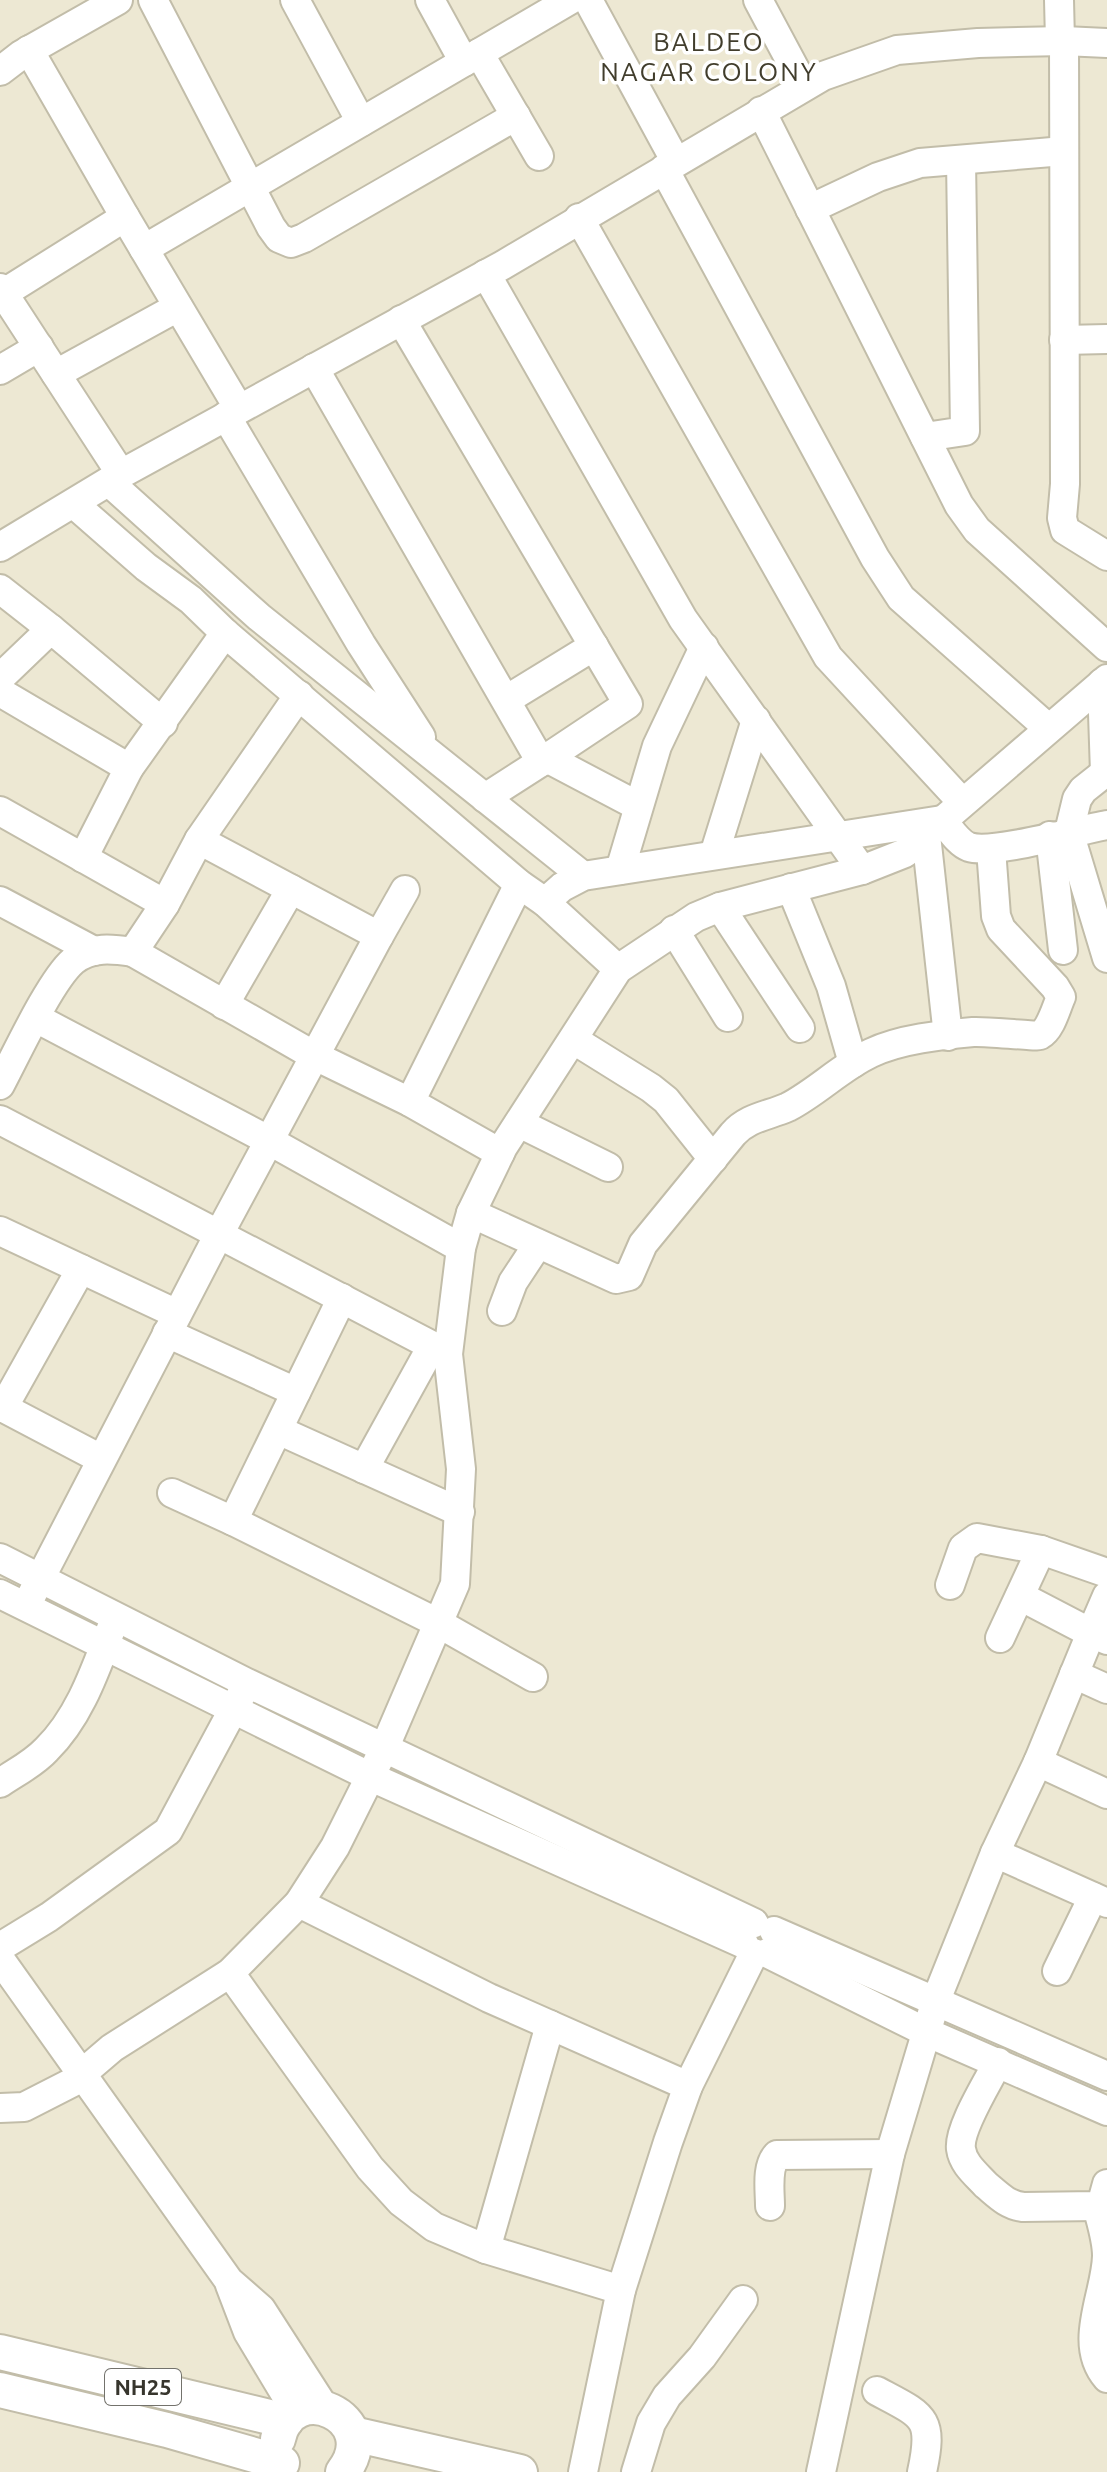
<svg xmlns="http://www.w3.org/2000/svg" width="1107" height="2472" viewBox="0 0 1107 2472" font-family="Ubuntu,sans-serif">
	<style>
		.lines { fill: none; stroke-linecap: round; stroke-linejoin: round }
		.minor-casing { stroke: #c2bda9; stroke-width: 32 }
		.major-casing { stroke: #c2bda9; stroke-width: 38 }
		.minor { stroke: #fff; stroke-width: 28 }
		.major { stroke: #fff; stroke-width: 34 }
		.labels { text-anchor: middle; stroke-width: 7; stroke-linejoin: round; paint-order: stroke }
		.shield { fill: #fff; stroke: #73726c; stroke-width: 2 }
		.shield-label { font-size: 22px; font-weight: bold; fill: #37352d }
		.neighbourhood-label { font-size: 26px; letter-spacing: 2px; fill: #413d2c; stroke: #fff }
	</style>
	<rect width="100%" height="100%" fill="#ede8d3"/>
	<g class="lines">
		<g class="minor-casing">
			<g id="minor">
				<path d="M 153,0 L 271,227 L 279,238 L 291,243 L 304,238 L 516,116"/>
				<path d="M 295,0 L 361,122"/>
				<path d="M 430,0 L 464,62"/>
				<path d="M 588,0 L 676,162"/>
				<path d="M 758,0 L 804,86"/>
				<path d="M 1059,0 L 1060,41"/>
				<path d="M 1064,41 L 1065,484 L 1062,518 L 1065,530 L 1107,556"/>
				<path d="M 29,50 L 125,217 L 239,409"/>
				<path d="M 479,53 L 539,156"/>
				<path d="M 0,71 L 21,55 L 118,0"/>
				<path d="M 761,111 L 959,505 L 977,530 L 1107,647"/>
				<path d="M 664,169 L 875,558 L 901,598 L 1048,728"/>
				<path d="M 810,209 L 878,177 L 920,163 L 1064,151"/>
				<path d="M 579,218 L 828,657 L 962,802"/>
				<path d="M 144,249 L 570,0"/>
				<path d="M 486,274 L 683,619 L 862,870"/>
				<path d="M 0,288 L 121,474"/>
				<path d="M 4,293 L 125,217"/>
				<path d="M 1064,340 L 1107,339"/>
				<path d="M 314,368 L 541,762 L 628,704 L 401,320"/>
				<path d="M 0,370 L 39,347"/>
				<path d="M 56,374 L 178,307"/>
				<path d="M 226,416 L 361,644 L 421,737"/>
				<path d="M 925,437 L 965,431 L 961,160"/>
				<path d="M 109,482 L 259,617 L 583,876"/>
				<path d="M 74,504 L 146,567 L 191,600 L 225,633 L 519,884 L 545,902 L 618,969"/>
				<path d="M 0,547 L 121,474 L 503,265 L 823,76 L 897,50 L 978,43 L 1064,41 L 1107,43"/>
				<path d="M 0,589 L 51,629"/>
				<path d="M 0,678 L 51,629 L 163,723"/>
				<path d="M 1102,683 L 1105,773"/>
				<path d="M 0,692 L 129,768 L 225,633"/>
				<path d="M 506,700 L 594,646"/>
				<path d="M 547,758 L 638,806"/>
				<path d="M 1107,771 L 1083,790 L 1077,799 L 1069,832 L 1107,958"/>
				<path d="M 485,798 L 541,762"/>
				<path d="M 0,811 L 165,904"/>
				<path d="M 926,835 L 948,1036"/>
				<path d="M 1050,836 L 1063,950"/>
				<path d="M 714,855 L 756,720"/>
				<path d="M 83,858 L 129,768"/>
				<path d="M 620,870 L 657,746 L 704,647"/>
				<path d="M 791,888 L 831,986 L 853,1063"/>
				<path d="M 0,901 L 94,951"/>
				<path d="M 545,902 L 562,887 L 583,876 L 942,820 C 950,829 958,843 969,847 C 993,855 1078,830 1107,825"/>
				<path d="M 720,907 L 800,1028"/>
				<path d="M 674,930 L 728,1017"/>
				<path d="M 379,936 L 405,890"/>
				<path d="M 133,952 L 313,1055 L 410,1102"/>
				<path d="M 224,1005 L 291,889"/>
				<path d="M 36,1018 L 268,1140 L 461,1248"/>
				<path d="M 574,1040 L 651,1088 L 666,1100 L 713,1159"/>
				<path d="M 0,1085 C 16,1055 50,981 73,961 C 91,946 113,949 133,952 L 165,904 L 199,840"/>
				<path d="M 0,1120 L 448,1354"/>
				<path d="M 519,1123 L 608,1167"/>
				<path d="M 500,1153 L 410,1102 L 519,884"/>
				<path d="M 471,1213 L 616,1279 L 629,1276 L 643,1244 L 733,1134 C 748,1117 768,1116 788,1107 C 817,1092 841,1067 871,1053 C 900,1039 941,1035 973,1032 C 986,1031 1037,1037 1040,1035 C 1051,1029 1056,1008 1061,997 L 1055,987 L 1001,929 L 996,916 L 991,849"/>
				<path d="M 0,1231 L 177,1314"/>
				<path d="M 342,1298 L 233,1521 L 438,1623 L 533,1677"/>
				<path d="M 502,1311 L 513,1282 L 538,1244"/>
				<path d="M 167,1333 L 296,1392"/>
				<path d="M 0,1406 L 101,1459"/>
				<path d="M 3,1408 L 81,1269"/>
				<path d="M 278,1430 L 460,1512"/>
				<path d="M 364,1469 L 432,1346"/>
				<path d="M 172,1493 L 233,1521"/>
				<path d="M 0,1558 L 247,1683 L 754,1923"/>
				<path d="M 950,1585 L 963,1548 L 977,1538 L 1041,1550 L 1107,1573"/>
				<path d="M 0,1594 L 371,1777 L 744,1944"/>
				<path d="M 1020,1596 L 1091,1633 L 1107,1596"/>
				<path d="M 26,1606 L 219,1234 L 379,936 L 199,840 L 299,695"/>
				<path d="M 1000,1638 L 1041,1550"/>
				<path d="M 1074,1674 L 1107,1689"/>
				<path d="M 1038,1762 L 1107,1794"/>
				<path d="M 0,1783 C 16,1772 33,1764 46,1750 C 79,1718 95,1671 111,1629"/>
				<path d="M 995,1853 L 1038,1762 L 1091,1633 L 1107,1640"/>
				<path d="M 299,1903 L 489,1998 L 688,2086"/>
				<path d="M 774,1931 L 1107,2076"/>
				<path d="M 0,1947 L 49,1917 L 168,1831 L 241,1695"/>
				<path d="M 767,1953 L 926,2032 L 1107,2111"/>
				<path d="M 0,1959 L 229,2281 L 261,2309 L 324,2407"/>
				<path d="M 1057,1971 L 1093,1897"/>
				<path d="M 230,1973 L 370,2168 L 401,2202 L 434,2227 L 486,2249 L 621,2290"/>
				<path d="M 998,2062 C 988,2082 958,2129 961,2149 C 963,2164 976,2174 986,2185 C 998,2195 1007,2205 1023,2207 L 1097,2206 L 1102,2202 L 1107,2184"/>
				<path d="M 0,2108 L 24,2107 L 71,2083 L 112,2048 L 230,1973 L 299,1903 L 335,1847 L 384,1749 L 455,1584 L 461,1469 L 448,1354 L 461,1248 L 471,1213 L 503,1147 L 618,969 L 696,917 L 720,907 L 862,870 L 905,853 L 1107,679"/>
				<path d="M 770,2206 C 770,2190 766,2167 777,2155 L 890,2154"/>
				<path d="M 1097,2206 C 1101,2222 1107,2239 1107,2256 C 1106,2295 1077,2343 1107,2378"/>
				<path d="M 486,2249 L 550,2025"/>
				<path d="M 230,2285 L 248,2332 L 296,2412"/>
				<path d="M 877,2391 C 924,2416 934,2417 922,2472"/>
				<path d="M 583,2472 L 621,2290 L 668,2142 L 688,2086 L 754,1953"/>
				<path d="M 636,2472 L 651,2423 L 667,2396 L 702,2357 L 743,2300"/>
				<path d="M 821,2472 L 890,2154 L 936,2000 L 995,1853 L 1107,1903"/>
			</g>
		</g>
		<g class="major-casing">
			<g id="major">
				<path d="M 0,2352 L 286,2421"/>
				<path d="M 0,2390 L 167,2430 L 282,2463"/>
				<path d="M 353,2434 L 520,2472"/>
				<path d="M 278,2439 C 291,2376 385,2417 343,2472"/>
			</g>
		</g>
		<use href="#minor" class="minor"/>
		<use href="#major" class="major"/>
	</g>
	<g class="labels">
		<rect class="shield" x="105" y="2369" width="76" height="36" rx="6"/>
		<g class="shield-label">
			<text x="143" y="2395">NH25</text>
		</g>
		<g class="neighbourhood-label">
			<text x="709" y="51">BALDEO<tspan x="709" dy="30">NAGAR COLONY</tspan></text>
		</g>
	</g>
</svg>
